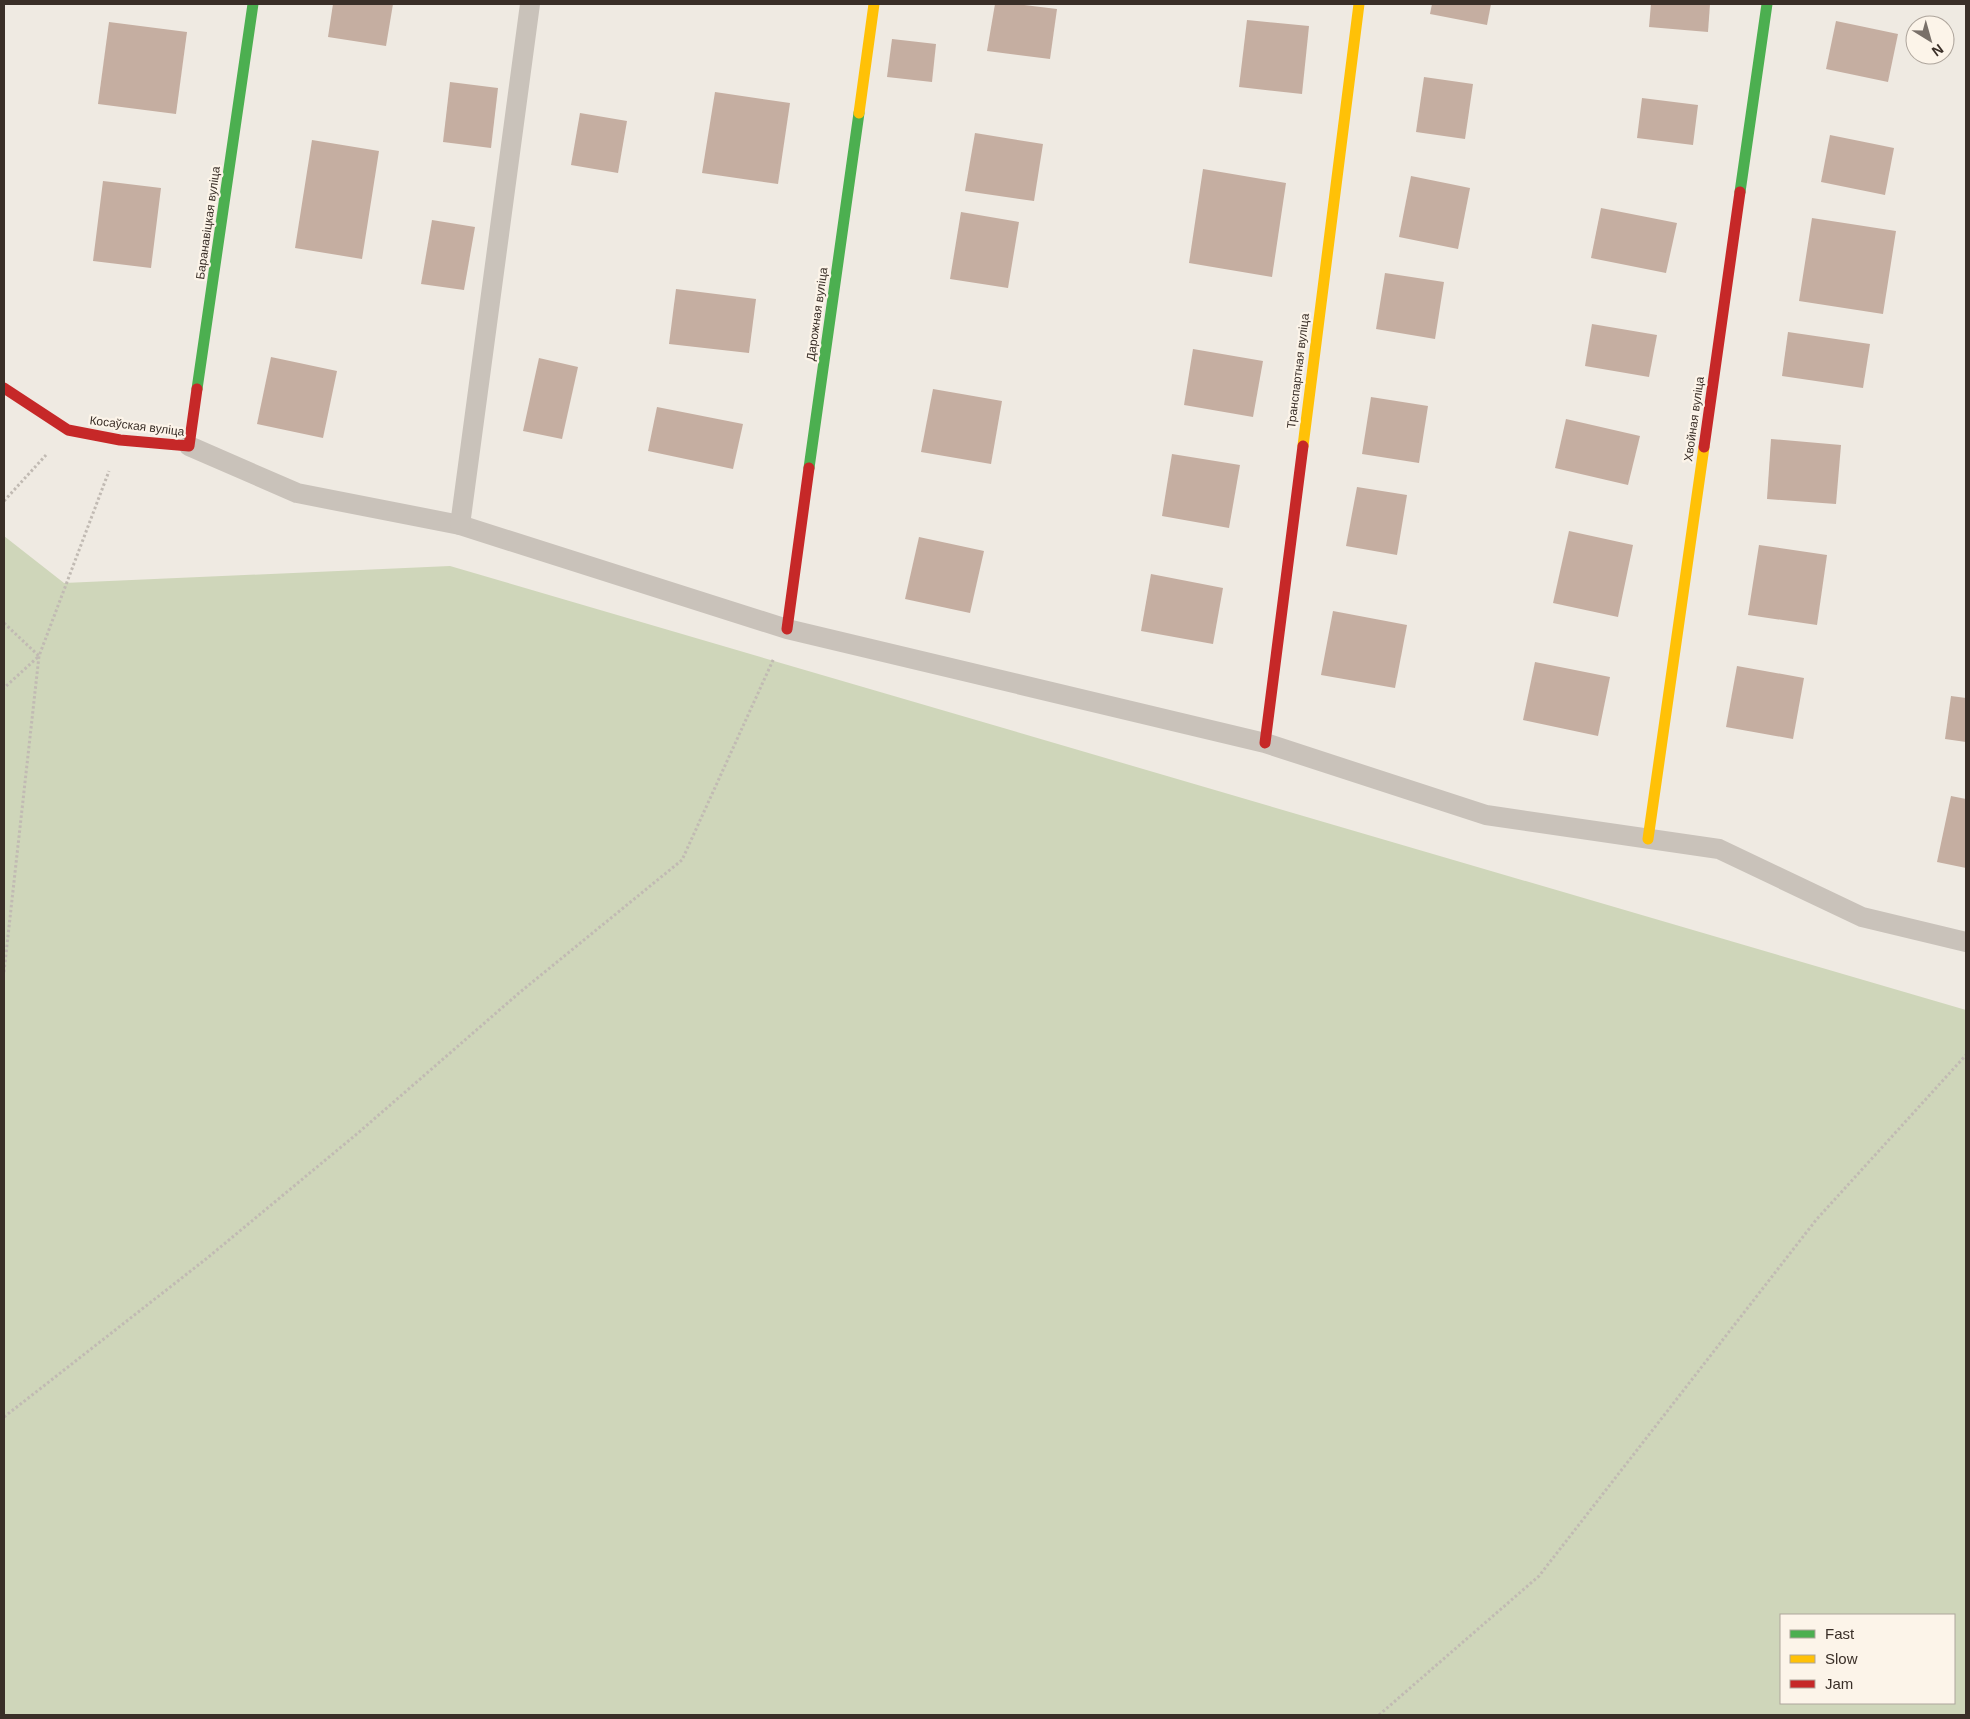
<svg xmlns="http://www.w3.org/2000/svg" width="1970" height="1719" viewBox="0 0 1970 1719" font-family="Helvetica,sans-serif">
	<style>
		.green { fill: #cfd6ba; fill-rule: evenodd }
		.building { fill: #c5aea1 }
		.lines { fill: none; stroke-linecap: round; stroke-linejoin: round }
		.path { stroke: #c1bab3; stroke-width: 3; stroke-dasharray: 2.5 2.5; stroke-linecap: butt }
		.lane { stroke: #c9c2ba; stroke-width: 20 }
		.fast { stroke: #4caf50; stroke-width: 11 }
		.slow { stroke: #ffc107; stroke-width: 11 }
		.jam { stroke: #c62828; stroke-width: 11 }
		.labels { text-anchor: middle; stroke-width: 4.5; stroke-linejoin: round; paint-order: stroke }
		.street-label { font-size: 12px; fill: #3a2f28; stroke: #fcf4e9 }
	</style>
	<rect width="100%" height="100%" fill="#efeae2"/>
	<path class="green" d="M 4,536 L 64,583 L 450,566 L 1966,1010 L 1966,1715 L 4,1715 ZM 1781,1615 L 1954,1615 L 1954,1703 L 1781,1703 Z"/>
	<g class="building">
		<path d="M 333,4 L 393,4 L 386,46 L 328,37 Z"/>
		<path d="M 995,4 L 1016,4 L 1057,9 L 1050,59 L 987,51 Z"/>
		<path d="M 1432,4 L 1491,4 L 1487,25 L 1430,14 Z"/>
		<path d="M 1651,4 L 1710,4 L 1708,32 L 1649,27 Z"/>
		<path d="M 1247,20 L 1309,26 L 1302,94 L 1239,87 Z"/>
		<path d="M 1836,21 L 1898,34 L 1888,82 L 1826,69 Z"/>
		<path d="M 109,22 L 187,32 L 176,114 L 98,104 Z"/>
		<path d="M 892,39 L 936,44 L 932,82 L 887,77 Z"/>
		<path d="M 1424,77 L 1473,84 L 1465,139 L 1416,132 Z"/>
		<path d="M 450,82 L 498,88 L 491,148 L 443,142 Z"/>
		<path d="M 715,92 L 790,103 L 778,184 L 702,173 Z"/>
		<path d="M 1642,98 L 1698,105 L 1693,145 L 1637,138 Z"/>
		<path d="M 580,113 L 627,121 L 618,173 L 571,165 Z"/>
		<path d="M 975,133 L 1043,144 L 1034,201 L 965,191 Z"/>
		<path d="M 1830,135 L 1894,148 L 1885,195 L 1821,182 Z"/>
		<path d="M 312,140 L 379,151 L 362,259 L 295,248 Z"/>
		<path d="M 1203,169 L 1286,183 L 1272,277 L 1189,263 Z"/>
		<path d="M 1411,176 L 1470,188 L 1458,249 L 1399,237 Z"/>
		<path d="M 103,181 L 161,188 L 151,268 L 93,261 Z"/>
		<path d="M 1601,208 L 1677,223 L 1666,273 L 1591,258 Z"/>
		<path d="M 961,212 L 1019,222 L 1008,288 L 950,279 Z"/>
		<path d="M 1812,218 L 1896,231 L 1883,314 L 1799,301 Z"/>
		<path d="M 432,220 L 475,227 L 464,290 L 421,284 Z"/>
		<path d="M 1385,273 L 1444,282 L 1435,339 L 1376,329 Z"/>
		<path d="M 676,289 L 756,299 L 749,353 L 669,344 Z"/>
		<path d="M 1592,324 L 1657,335 L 1649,377 L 1585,366 Z"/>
		<path d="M 1788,332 L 1870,344 L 1863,388 L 1782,376 Z"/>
		<path d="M 1193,349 L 1263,361 L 1253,417 L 1184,405 Z"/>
		<path d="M 271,357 L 337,371 L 323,438 L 257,424 Z"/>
		<path d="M 539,358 L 578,367 L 562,439 L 523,431 Z"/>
		<path d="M 933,389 L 1002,401 L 991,464 L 921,452 Z"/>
		<path d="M 1371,397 L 1428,406 L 1419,463 L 1362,454 Z"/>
		<path d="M 657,407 L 743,424 L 733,469 L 648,451 Z"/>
		<path d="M 1566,419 L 1640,436 L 1628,485 L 1555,468 Z"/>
		<path d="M 1771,439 L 1841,445 L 1836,504 L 1767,499 Z"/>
		<path d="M 1172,454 L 1240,465 L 1229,528 L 1162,516 Z"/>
		<path d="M 1357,487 L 1407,495 L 1397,555 L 1346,546 Z"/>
		<path d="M 1569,531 L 1633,545 L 1618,617 L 1553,603 Z"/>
		<path d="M 919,537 L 984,551 L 970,613 L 905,599 Z"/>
		<path d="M 1759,545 L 1827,555 L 1817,625 L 1748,615 Z"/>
		<path d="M 1151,574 L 1223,588 L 1213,644 L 1141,631 Z"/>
		<path d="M 1333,611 L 1407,625 L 1395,688 L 1321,675 Z"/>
		<path d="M 1535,662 L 1610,677 L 1598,736 L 1523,720 Z"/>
		<path d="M 1737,666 L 1804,678 L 1793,739 L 1726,727 Z"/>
		<path d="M 1951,696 L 1966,698 L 1966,742 L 1945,739 Z"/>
		<path d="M 1951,796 L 1966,799 L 1966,868 L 1937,862 Z"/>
	</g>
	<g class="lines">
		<g class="path">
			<path d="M 4,501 L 46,455"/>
			<path d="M 4,623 L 39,656 L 4,688"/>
			<path d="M 4,972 L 39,656 L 109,471"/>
			<path d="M 4,1417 L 206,1259 L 358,1133 L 519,993 L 682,860 L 774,658"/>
			<path d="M 1379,1715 L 1539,1576 L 1816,1220 L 1966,1055"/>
		</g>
		<g class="lane">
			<path d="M 189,446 L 297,493 L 460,525 L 787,629 L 1265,743 L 1486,815 L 1719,849 L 1862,917 L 1966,942"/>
			<path d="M 460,525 L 530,4"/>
		</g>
		<g class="fast">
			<path d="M 1740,192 L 1767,4"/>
			<path d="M 197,389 L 253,4"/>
			<path d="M 809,468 L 859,113"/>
		</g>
		<g class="slow">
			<path d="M 859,113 L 874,4"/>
			<path d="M 1303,446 L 1359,4"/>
			<path d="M 1648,839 L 1704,447"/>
		</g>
		<g class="jam">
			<path d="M 4,388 L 68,430 L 120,440 L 189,446 L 197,389"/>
			<path d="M 1704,447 L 1740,192"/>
			<path d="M 787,629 L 809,468"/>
			<path d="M 1265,743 L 1303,446"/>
		</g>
	</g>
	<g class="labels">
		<g class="street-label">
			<text transform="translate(208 223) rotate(-82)" y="4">Баранавіцкая вуліца</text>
			<text transform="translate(817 314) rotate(-82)" y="4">Дарожная вуліца</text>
			<text transform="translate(1298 371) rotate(-83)" y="4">Транспартная вуліца</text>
			<text transform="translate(1694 419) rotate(-82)" y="4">Хвойная вуліца</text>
			<text transform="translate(137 426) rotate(7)" y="4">Косаўская вуліца</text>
		</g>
	</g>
	<rect width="1970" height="1719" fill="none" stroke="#3a2f28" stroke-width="10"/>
	<rect x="1780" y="1614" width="175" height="90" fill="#fcf4e9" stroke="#aea59c"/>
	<rect x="1790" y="1630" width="25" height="8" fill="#4caf50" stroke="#aea59c"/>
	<text x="1825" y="1639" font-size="15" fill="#3a2f28">Fast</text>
	<rect x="1790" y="1655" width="25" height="8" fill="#ffc107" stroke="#aea59c"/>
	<text x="1825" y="1664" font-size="15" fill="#3a2f28">Slow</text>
	<rect x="1790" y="1680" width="25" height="8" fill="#c62828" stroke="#aea59c"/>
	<text x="1825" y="1689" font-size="15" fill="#3a2f28">Jam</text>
	<g transform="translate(1930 40) rotate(143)"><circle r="24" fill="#fcf4e9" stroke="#aea59c"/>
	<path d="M0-4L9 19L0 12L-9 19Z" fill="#797069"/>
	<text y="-8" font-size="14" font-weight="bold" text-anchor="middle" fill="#3a2f28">N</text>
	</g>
</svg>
